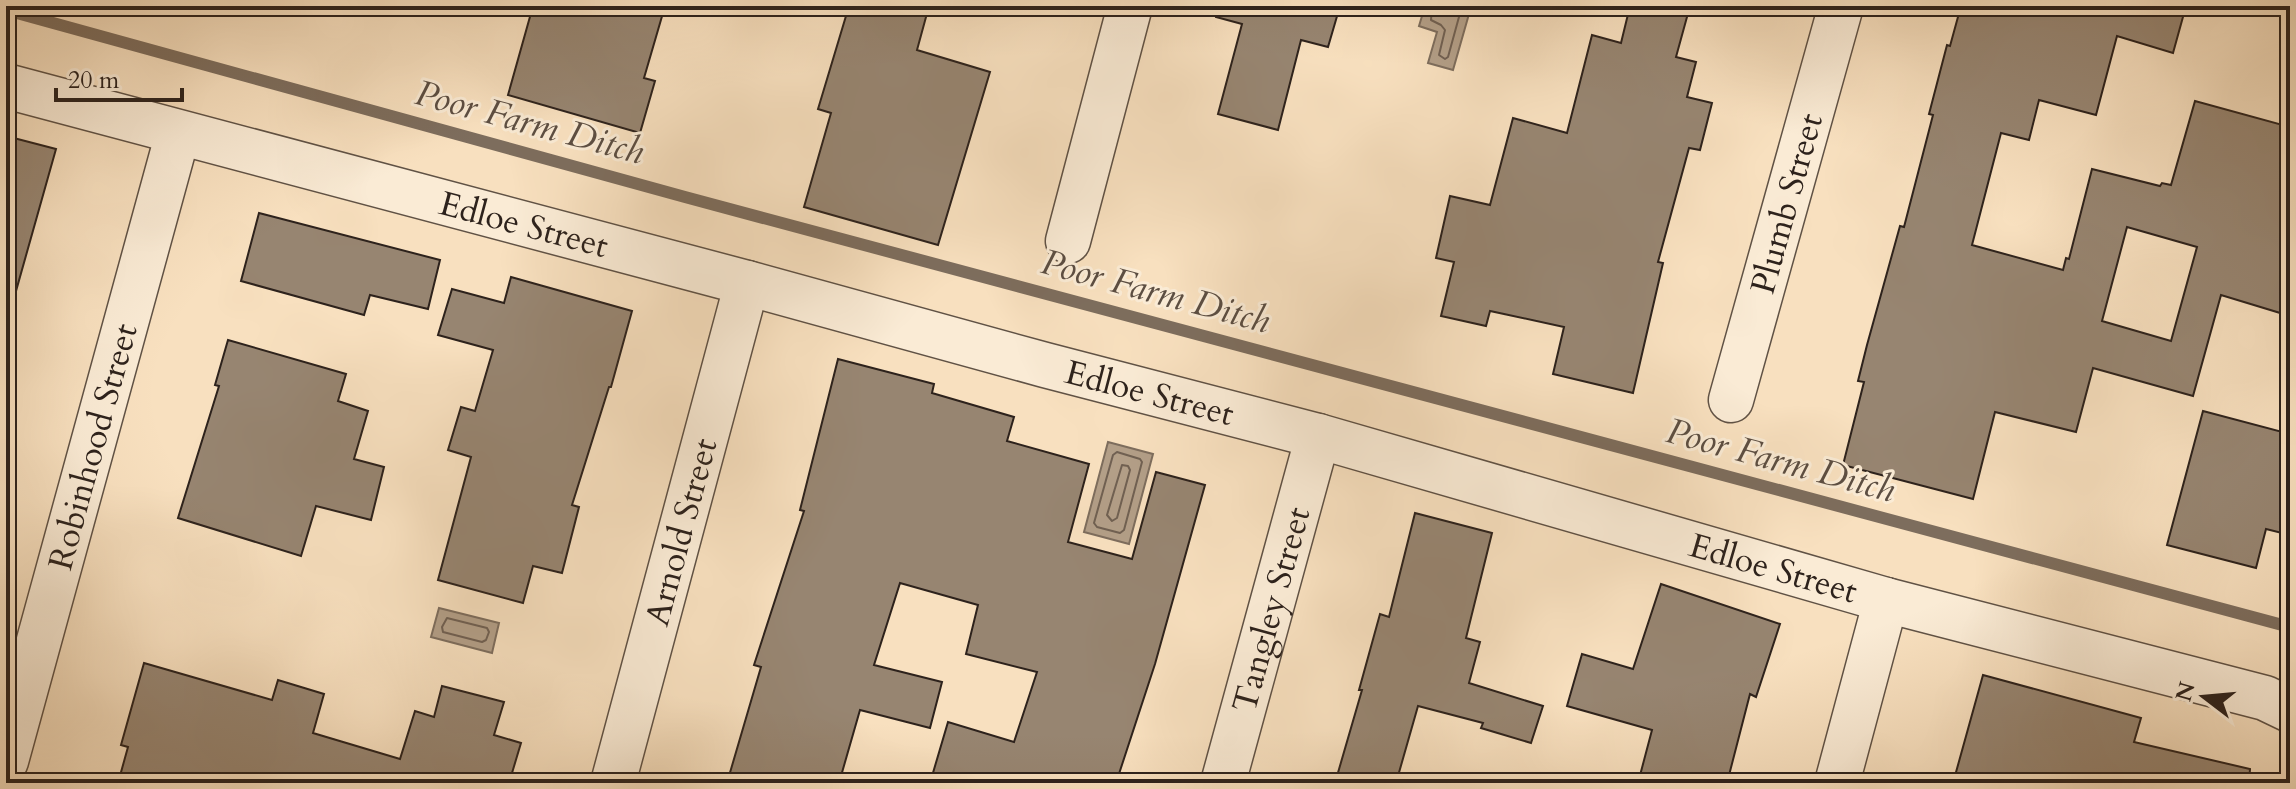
<svg xmlns="http://www.w3.org/2000/svg" width="2296" height="789" viewBox="0 0 2296 789" font-family="Cardo,serif">
	<style>
		.water { fill: #b39f88; stroke: #7d6d5d; stroke-width: 2 }
		.lines { fill: none; stroke-linecap: round; stroke-linejoin: round }
		.shore { stroke: #706052; stroke-width: 2 }
		.stream { stroke: #7d6d5d; stroke-width: 12 }
		.building { fill: #978571; stroke: #2d221c; stroke-width: 2; fill-rule: evenodd }
		.street-casing { stroke: #605245; stroke-width: 47 }
		.street { stroke: #faebd5; stroke-width: 44 }
		.labels { text-anchor: middle; stroke-width: 6; stroke-linejoin: round; paint-order: stroke }
		.street-label { font-size: 34px; fill: #2d221c; stroke: #faebd5 }
		.water-label { font-size: 36px; font-style: italic; fill: #5c4e42; stroke: #faebd5 }
	</style>
	<rect width="100%" height="100%" fill="#f8e0bf"/>
	<filter id="stains"><feTurbulence type="fractalNoise" baseFrequency=".0025" numOctaves="4"/><feColorMatrix values="0 0 0 0 .2 0 0 0 0 .09 0 0 0 0 .02 0 0 0 .5 -.17"/></filter>
	<radialGradient id="worn" r=".72"><stop offset=".6" stop-color="#630" stop-opacity="0"/><stop offset="1" stop-color="#630" stop-opacity=".3"/></radialGradient>
	<g class="water">
		<path d="M 1425,6 L 1471,7 L 1453,70 L 1428,63 L 1437,32 L 1419,26 Z"/>
		<path d="M 1108,442 L 1153,454 L 1129,544 L 1084,532 Z"/>
		<path d="M 439,608 L 499,623 L 492,653 L 431,637 Z"/>
	</g>
	<g class="lines">
		<g class="shore">
			<path d="M 1432,6 L 1431,20 L 1441,25 L 1445,30 L 1439,55 L 1445,59 L 1448,57 L 1462,6"/>
			<path d="M 1117,452 L 1140,459 L 1142,462 L 1124,530 L 1120,533 L 1097,527 L 1094,523 L 1113,455 Z"/>
			<path d="M 1122,465 L 1128,466 L 1130,470 L 1117,518 L 1112,521 L 1107,515 Z"/>
			<path d="M 447,618 L 487,628 L 489,632 L 486,640 L 482,642 L 443,632 L 442,627 Z"/>
		</g>
		<path class="stream" d="M 6,10 L 685,197 L 2290,627"/>
	</g>
	<g class="building">
		<path d="M 533,6 L 665,6 L 644,78 L 655,81 L 640,133 L 508,95 Z"/>
		<path d="M 849,6 L 929,6 L 917,50 L 990,72 L 938,245 L 804,207 L 831,113 L 818,109 Z"/>
		<path d="M 1217,6 L 1340,6 L 1328,47 L 1301,40 L 1278,130 L 1218,114 L 1242,24 L 1216,17 Z"/>
		<path d="M 1630,6 L 1690,6 L 1676,57 L 1696,62 L 1687,97 L 1712,103 L 1700,150 L 1689,148 L 1658,262 L 1663,263 L 1633,393 L 1553,374 L 1564,327 L 1490,311 L 1486,326 L 1441,316 L 1454,262 L 1436,258 L 1450,196 L 1490,205 L 1513,118 L 1567,133 L 1592,35 L 1621,43 Z"/>
		<path d="M 1961,6 L 2186,6 L 2173,53 L 2117,36 L 2096,115 L 2039,100 L 2029,140 L 2001,133 L 1972,245 L 2063,270 L 2066,258 L 2069,259 L 2092,169 L 2160,186 L 2162,183 L 2171,185 L 2195,101 L 2290,127 L 2290,316 L 2221,295 L 2193,396 L 2093,368 L 2076,432 L 1995,412 L 1973,499 L 1843,465 L 1864,382 L 1858,381 L 1867,345 L 1900,226 L 1904,227 L 1933,115 L 1929,114 L 1947,45 L 1950,46 ZM 2127,227 L 2197,247 L 2171,341 L 2102,321 Z"/>
		<path d="M 6,136 L 56,149 L 16,291 L 6,289 Z"/>
		<path d="M 259,213 L 440,260 L 428,309 L 370,295 L 364,315 L 241,281 Z"/>
		<path d="M 511,277 L 632,311 L 611,387 L 609,387 L 572,505 L 579,507 L 562,573 L 533,566 L 523,603 L 438,580 L 471,457 L 448,450 L 461,407 L 475,411 L 493,350 L 438,335 L 452,289 L 504,303 Z"/>
		<path d="M 228,340 L 346,374 L 338,401 L 368,411 L 354,459 L 384,467 L 371,520 L 316,506 L 301,556 L 178,518 L 219,386 L 215,385 Z"/>
		<path d="M 838,359 L 934,384 L 932,393 L 1014,417 L 1007,441 L 1089,464 L 1068,542 L 1132,559 L 1156,472 L 1205,485 L 1155,664 L 1116,783 L 930,783 L 948,722 L 1014,742 L 1037,672 L 966,654 L 978,605 L 900,583 L 874,665 L 942,682 L 930,728 L 860,710 L 839,783 L 754,783 L 729,776 L 761,667 L 754,665 L 804,511 L 800,510 Z"/>
		<path d="M 2203,411 L 2290,434 L 2290,535 L 2266,529 L 2256,568 L 2167,545 Z"/>
		<path d="M 1415,513 L 1492,533 L 1466,638 L 1480,642 L 1469,683 L 1543,706 L 1531,743 L 1481,728 L 1483,723 L 1418,706 L 1396,783 L 1335,783 L 1362,690 L 1359,690 L 1380,614 L 1389,617 Z"/>
		<path d="M 1661,584 L 1780,624 L 1756,697 L 1750,694 L 1727,783 L 1638,783 L 1652,730 L 1567,706 L 1582,654 L 1633,669 Z"/>
		<path d="M 144,663 L 272,700 L 278,680 L 324,694 L 313,733 L 400,759 L 415,711 L 434,717 L 442,686 L 504,702 L 494,735 L 521,743 L 509,783 L 118,783 L 128,747 L 121,745 Z"/>
		<path d="M 1983,675 L 2141,718 L 2134,742 L 2250,769 L 2249,783 L 1953,783 Z"/>
	</g>
	<g class="lines">
		<g class="street-casing">
			<g id="street">
				<path id="s1" d="M 6,86 L 747,283 L 1045,365 L 1318,436 L 1886,600 L 2265,698 L 2290,710"/>
				<path d="M 1068,241 L 1130,6"/>
				<path id="s2" d="M 1731,400 L 1841,6"/>
				<path id="s3" d="M 6,761 L 178,133"/>
				<path id="s4" d="M 613,783 L 747,283"/>
				<path id="s5" d="M 1223,783 L 1318,436"/>
				<path d="M 1837,783 L 1886,600"/>
			</g>
		</g>
		<use href="#street" class="street"/>
	</g>
	<g class="labels">
		<g class="street-label">
			<text dy="12" stroke="none"><textPath href="#s2" startOffset="204">Plumb Street</textPath></text>
			<text dy="12" stroke="none"><textPath href="#s1" startOffset="536">Edloe Street</textPath></text>
			<text dy="12" stroke="none"><textPath href="#s1" startOffset="1184">Edloe Street</textPath></text>
			<text dy="12" stroke="none"><textPath href="#s3" startOffset="326">Robinhood Street</textPath></text>
			<text dy="12" stroke="none"><textPath href="#s4" startOffset="260">Arnold Street</textPath></text>
			<text dy="12" stroke="none"><textPath href="#s1" startOffset="1832">Edloe Street</textPath></text>
			<text dy="12" stroke="none"><textPath href="#s5" startOffset="180">Tangley Street</textPath></text>
		</g>
		<g class="water-label">
			<text transform="translate(530 121) rotate(15)" y="13">Poor Farm Ditch</text>
			<text transform="translate(1156 290) rotate(15)" y="13">Poor Farm Ditch</text>
			<text transform="translate(1781 459) rotate(15)" y="13">Poor Farm Ditch</text>
		</g>
	</g>
	<rect width="2296" height="789" fill="none" stroke="#f8e0bf" stroke-width="32"/>
	<rect x="8" y="8" width="2280" height="773" fill="none" stroke="#2d221c" stroke-width="4"/>
	<rect x="16" y="16" width="2264" height="757" fill="none" stroke="#2d221c" stroke-width="2"/>
	<g transform="translate(2204 697) rotate(286)" stroke="#faebd5" stroke-width="6" paint-order="stroke">
	<path d="M0-6L14 30L0 20L-14 30Z" fill="#2d221c"/>
	<text y="-12" font-size="22" font-weight="bold" text-anchor="middle" fill="#2d221c">N</text>
	</g>
	<path d="M56 88v12h126v-12" fill="none" stroke="#2d221c" stroke-width="4"/>
	<text x="68" y="88" font-size="24" fill="#2d221c" stroke="#faebd5" stroke-width="6" paint-order="stroke">20 m</text>
	<rect width="100%" height="100%" filter="url(#stains)"/>
	<rect width="100%" height="100%" fill="url(#worn)"/>
</svg>
